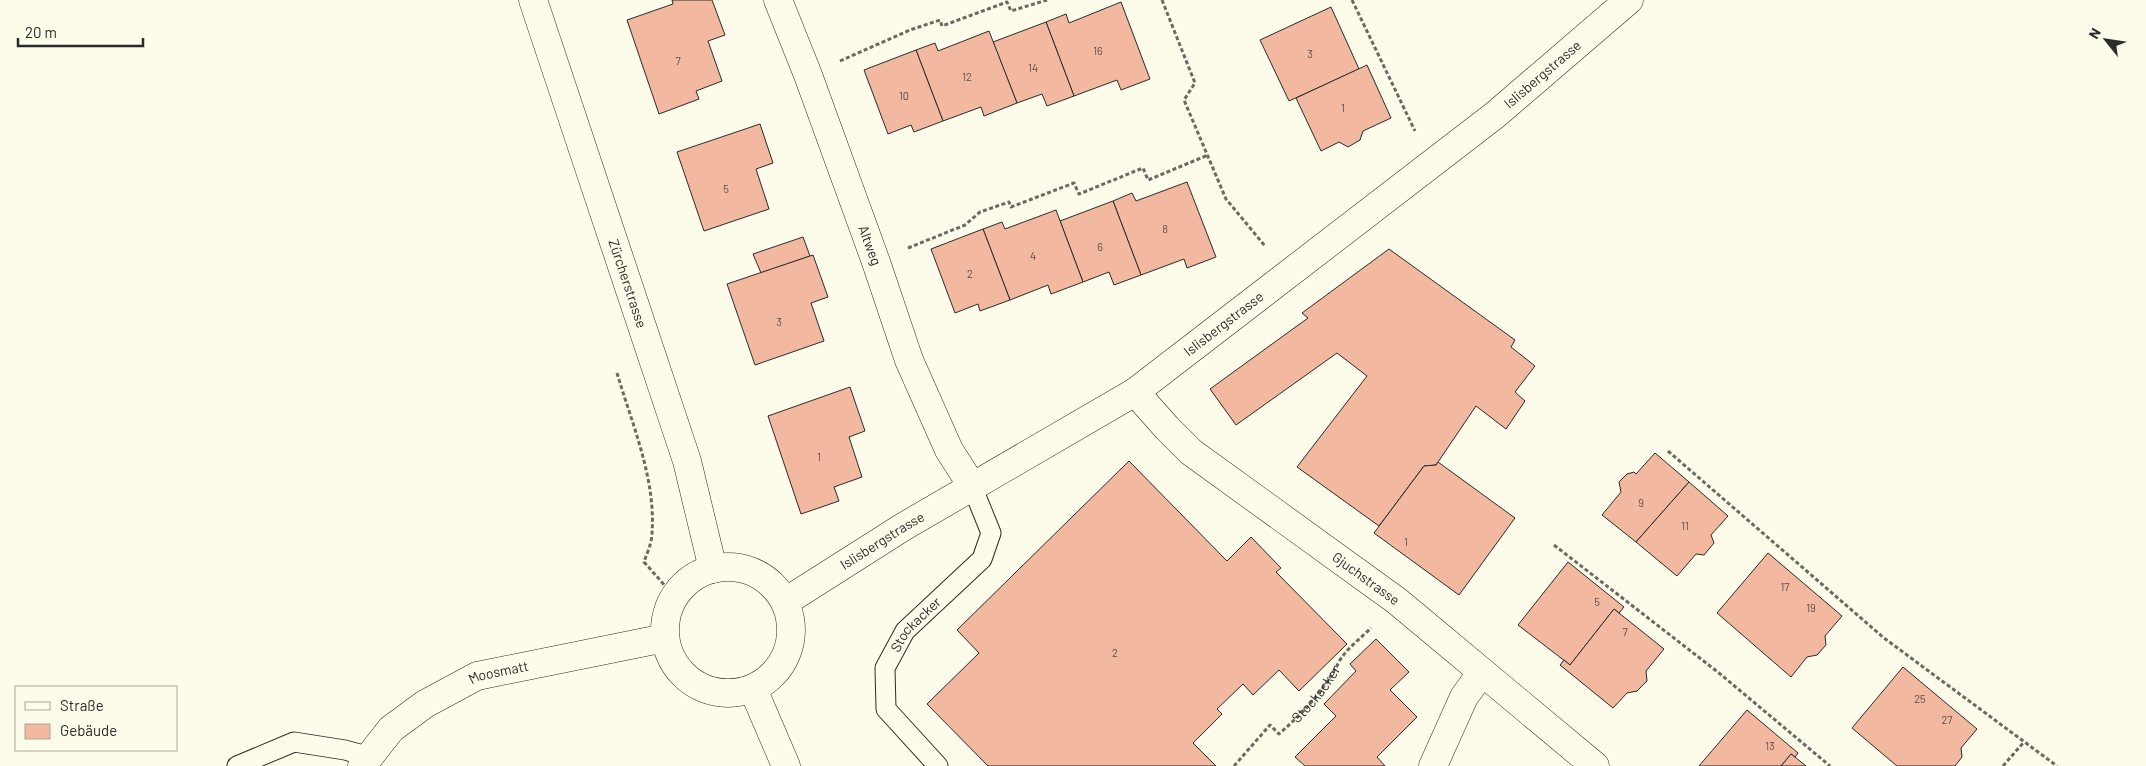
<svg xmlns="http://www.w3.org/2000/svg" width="2146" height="766" viewBox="0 0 2146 766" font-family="Barlow,sans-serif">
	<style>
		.building { fill: #f2b8a0; stroke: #2b2b2b }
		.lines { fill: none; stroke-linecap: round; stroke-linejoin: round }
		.lane-casing { stroke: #2b2b2b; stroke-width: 21 }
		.street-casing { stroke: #2b2b2b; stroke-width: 29 }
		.secondary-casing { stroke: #2b2b2b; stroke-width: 29 }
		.path { stroke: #6a6964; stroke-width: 3; stroke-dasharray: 4 2.5; stroke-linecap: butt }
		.lane { stroke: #fdfbea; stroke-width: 19 }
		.street { stroke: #fdfbea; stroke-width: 28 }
		.secondary { stroke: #fdfbea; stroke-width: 28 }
		.labels { text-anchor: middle; stroke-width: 4; stroke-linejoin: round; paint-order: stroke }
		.number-label { font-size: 11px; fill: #5d4e48 }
		.street-label { font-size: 14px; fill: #2b2b2b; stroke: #fdfbea }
	</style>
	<rect width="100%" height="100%" fill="#fdfbea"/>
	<g class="building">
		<path d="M 672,0 L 712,0 L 725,35 L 708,41 L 722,81 L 696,91 L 699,99 L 659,114 L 627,20 L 673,4 Z"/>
		<path d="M 1121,2 L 1150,79 L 1121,90 L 1117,80 L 1074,96 L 1046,22 L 1066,14 L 1069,23 Z"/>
		<path d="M 1331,7 L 1359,69 L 1289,101 L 1260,40 Z"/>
		<path d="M 1046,22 L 1074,96 L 1047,106 L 1042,94 L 1017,103 L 993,42 Z"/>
		<path d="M 989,31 L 1017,103 L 984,116 L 981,107 L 943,121 L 916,50 L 935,43 L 938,51 Z"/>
		<path d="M 916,50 L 943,121 L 914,132 L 911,125 L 888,134 L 864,70 Z"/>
		<path d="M 1367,65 L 1391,118 L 1363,131 L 1360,140 L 1348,147 L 1339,142 L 1321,151 L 1296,98 Z"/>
		<path d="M 760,124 L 773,163 L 756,169 L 769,209 L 704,231 L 677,152 Z"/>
		<path d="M 1187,182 L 1216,257 L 1187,268 L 1184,259 L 1141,275 L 1113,201 L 1132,193 L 1136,201 Z"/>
		<path d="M 1113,201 L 1141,275 L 1114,285 L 1109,272 L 1083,282 L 1060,221 Z"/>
		<path d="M 1056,210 L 1083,282 L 1051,294 L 1048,285 L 1010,300 L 983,229 L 1002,222 L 1005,229 Z"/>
		<path d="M 983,229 L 1010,300 L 980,311 L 978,304 L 955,313 L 931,249 Z"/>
		<path d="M 803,237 L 810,256 L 761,273 L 753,254 Z"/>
		<path d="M 1389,249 L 1515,340 L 1511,347 L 1535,366 L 1515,392 L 1525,401 L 1506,429 L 1476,406 L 1436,465 L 1424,466 L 1379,526 L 1297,467 L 1367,376 L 1337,353 L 1236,425 L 1210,389 L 1308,318 L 1302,313 Z"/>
		<path d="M 813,255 L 828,297 L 811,303 L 824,341 L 755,365 L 727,284 Z"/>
		<path d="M 850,387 L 865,431 L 849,437 L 862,477 L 834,487 L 839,501 L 801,514 L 768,416 Z"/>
		<path d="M 1655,453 L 1689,482 L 1636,542 L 1602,515 L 1621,492 L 1619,482 L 1627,474 L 1634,472 L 1636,474 Z"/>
		<path d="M 1129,461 L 1227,561 L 1251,537 L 1281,568 L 1276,572 L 1347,644 L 1299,691 L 1279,670 L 1253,695 L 1243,684 L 1217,709 L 1222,714 L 1193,743 L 1216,766 L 988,766 L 927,704 L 979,653 L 957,630 Z"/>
		<path d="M 1438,462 L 1515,518 L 1459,595 L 1374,533 L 1424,466 L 1436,465 Z"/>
		<path d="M 1689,482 L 1728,516 L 1711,535 L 1714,543 L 1704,555 L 1696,554 L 1677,576 L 1636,542 Z"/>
		<path d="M 1768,553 L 1842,616 L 1825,636 L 1826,645 L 1817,655 L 1807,657 L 1791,677 L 1717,613 Z"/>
		<path d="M 1568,562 L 1624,607 L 1619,613 L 1614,609 L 1570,665 L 1518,625 Z"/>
		<path d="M 1614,609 L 1664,649 L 1646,671 L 1647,681 L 1637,691 L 1627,693 L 1613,708 L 1560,665 L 1564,660 L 1570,665 Z"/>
		<path d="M 1376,639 L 1409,672 L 1390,690 L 1417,717 L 1377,757 L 1385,766 L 1305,766 L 1295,757 L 1336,716 L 1324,704 L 1356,671 L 1350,664 Z"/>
		<path d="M 1903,667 L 1977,729 L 1961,748 L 1962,757 L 1955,766 L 1897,766 L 1852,728 Z"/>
		<path d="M 1747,710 L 1798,753 L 1795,757 L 1791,754 L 1781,766 L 1699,766 Z"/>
		<path d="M 1791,754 L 1795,757 L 1806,766 L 1781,766 Z"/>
	</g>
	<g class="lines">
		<g class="lane-casing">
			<g id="lane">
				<path d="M 237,766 L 294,742 L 345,750 L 370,757"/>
				<path id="s2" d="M 938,766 L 886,709 L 885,668 L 905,631 L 982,559 L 991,533 L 972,486"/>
			</g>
		</g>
		<g class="street-casing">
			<g id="street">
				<path id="s3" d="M 778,0 L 808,75 L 876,262 L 909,360 L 949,450 L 972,486"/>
				<path id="s4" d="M 1135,392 L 1167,428 L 1191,452 L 1397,601 L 1595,766"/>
				<path id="s5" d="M 362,766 L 391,729 L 425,704 L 477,676 L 665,638"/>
				<path d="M 1433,766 L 1464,697 L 1482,672"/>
			</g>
		</g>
		<g class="secondary-casing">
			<g id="secondary">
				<path id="s6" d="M 533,0 L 687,461 L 713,569"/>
				<circle cx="728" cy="630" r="63"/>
				<path id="s7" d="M 785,602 L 903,527 L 1135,392 L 1495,115 L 1629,0"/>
				<path d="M 753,689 L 786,766"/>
			</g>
		</g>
		<g class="path">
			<path d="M 1162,0 L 1195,83 L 1184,100 L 1226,199 L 1265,246"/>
			<path d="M 1352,0 L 1415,131"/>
			<path d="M 840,61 L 910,30 L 940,20 L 942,26 L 1007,2 L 1011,11 L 1047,0"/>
			<path d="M 908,248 L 965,225 L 980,212 L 1009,202 L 1011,207 L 1074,183 L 1079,194 L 1143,168 L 1148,180 L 1208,155"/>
			<path d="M 617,373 C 632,424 656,479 652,533 C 652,543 647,553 644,562 L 674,596"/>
			<path d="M 1668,451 L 1884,638 L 2057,766"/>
			<path d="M 1554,545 L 1719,673 L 1830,766"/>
			<path id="s1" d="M 1234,766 L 1270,725 L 1279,734 C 1305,711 1322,693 1339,662 C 1344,651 1362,637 1371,628"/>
			<path d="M 2003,766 L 2024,742"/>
		</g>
		<use href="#lane" class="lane"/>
		<use href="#street" class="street"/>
		<use href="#secondary" class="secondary"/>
	</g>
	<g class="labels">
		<g class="number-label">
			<text x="1098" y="55">16</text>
			<text x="1310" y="58">3</text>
			<text x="678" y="65">7</text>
			<text x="1033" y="72">14</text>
			<text x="967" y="81">12</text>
			<text x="904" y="100">10</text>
			<text x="1343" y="112">1</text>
			<text x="726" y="193">5</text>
			<text x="1165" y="233">8</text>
			<text x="1100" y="251">6</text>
			<text x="1033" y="260">4</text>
			<text x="970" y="278">2</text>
			<text x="779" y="326">3</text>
			<text x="819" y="461">1</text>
			<text x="1641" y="507">9</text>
			<text x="1685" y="530">11</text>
			<text x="1406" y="546">1</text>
			<text x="1785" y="591">17</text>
			<text x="1597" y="606">5</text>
			<text x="1811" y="612">19</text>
			<text x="1625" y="636">7</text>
			<text x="1115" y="657">2</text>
			<text x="1920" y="703">25</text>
			<text x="1947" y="724">27</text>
			<text x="1770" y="750">13</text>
		</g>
		<g class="street-label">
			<text dy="5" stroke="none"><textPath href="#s7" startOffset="925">Islisbergstrasse</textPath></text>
			<text dy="5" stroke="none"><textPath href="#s3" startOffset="262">Altweg</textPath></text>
			<text dy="5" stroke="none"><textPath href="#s6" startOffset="299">Zürcherstrasse</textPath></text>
			<text dy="5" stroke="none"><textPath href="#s7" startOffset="520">Islisbergstrasse</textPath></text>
			<text dy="5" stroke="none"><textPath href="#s7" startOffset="115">Islisbergstrasse</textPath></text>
			<text dy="5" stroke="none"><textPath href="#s4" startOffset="298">Gjuchstrasse</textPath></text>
			<text dy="5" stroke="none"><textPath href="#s2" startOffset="172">Stockacker</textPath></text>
			<text dy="5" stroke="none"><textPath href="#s5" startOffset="170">Moosmatt</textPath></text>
			<text dy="5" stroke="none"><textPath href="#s1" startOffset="122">Stockacker</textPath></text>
		</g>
	</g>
	<rect x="15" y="686" width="162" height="65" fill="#fdfbea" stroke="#a9a89e"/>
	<rect x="25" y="702" width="25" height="8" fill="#fdfbea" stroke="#a9a89e"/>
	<text x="60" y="711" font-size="15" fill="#2b2b2b">Straße</text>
	<rect x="25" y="724" width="25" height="15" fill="#f2b8a0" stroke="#a9a89e"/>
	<text x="60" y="736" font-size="15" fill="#2b2b2b">Gebäude</text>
	<g transform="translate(2106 40) rotate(300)" stroke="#fdfbea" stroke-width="4" paint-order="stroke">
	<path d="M0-4L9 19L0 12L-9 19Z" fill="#2b2b2b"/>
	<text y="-8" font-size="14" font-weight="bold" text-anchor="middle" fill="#2b2b2b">N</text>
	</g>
	<path d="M18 38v8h125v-8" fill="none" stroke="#2b2b2b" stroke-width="2.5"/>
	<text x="25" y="38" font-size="15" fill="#2b2b2b" stroke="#fdfbea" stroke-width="4" paint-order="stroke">20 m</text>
</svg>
